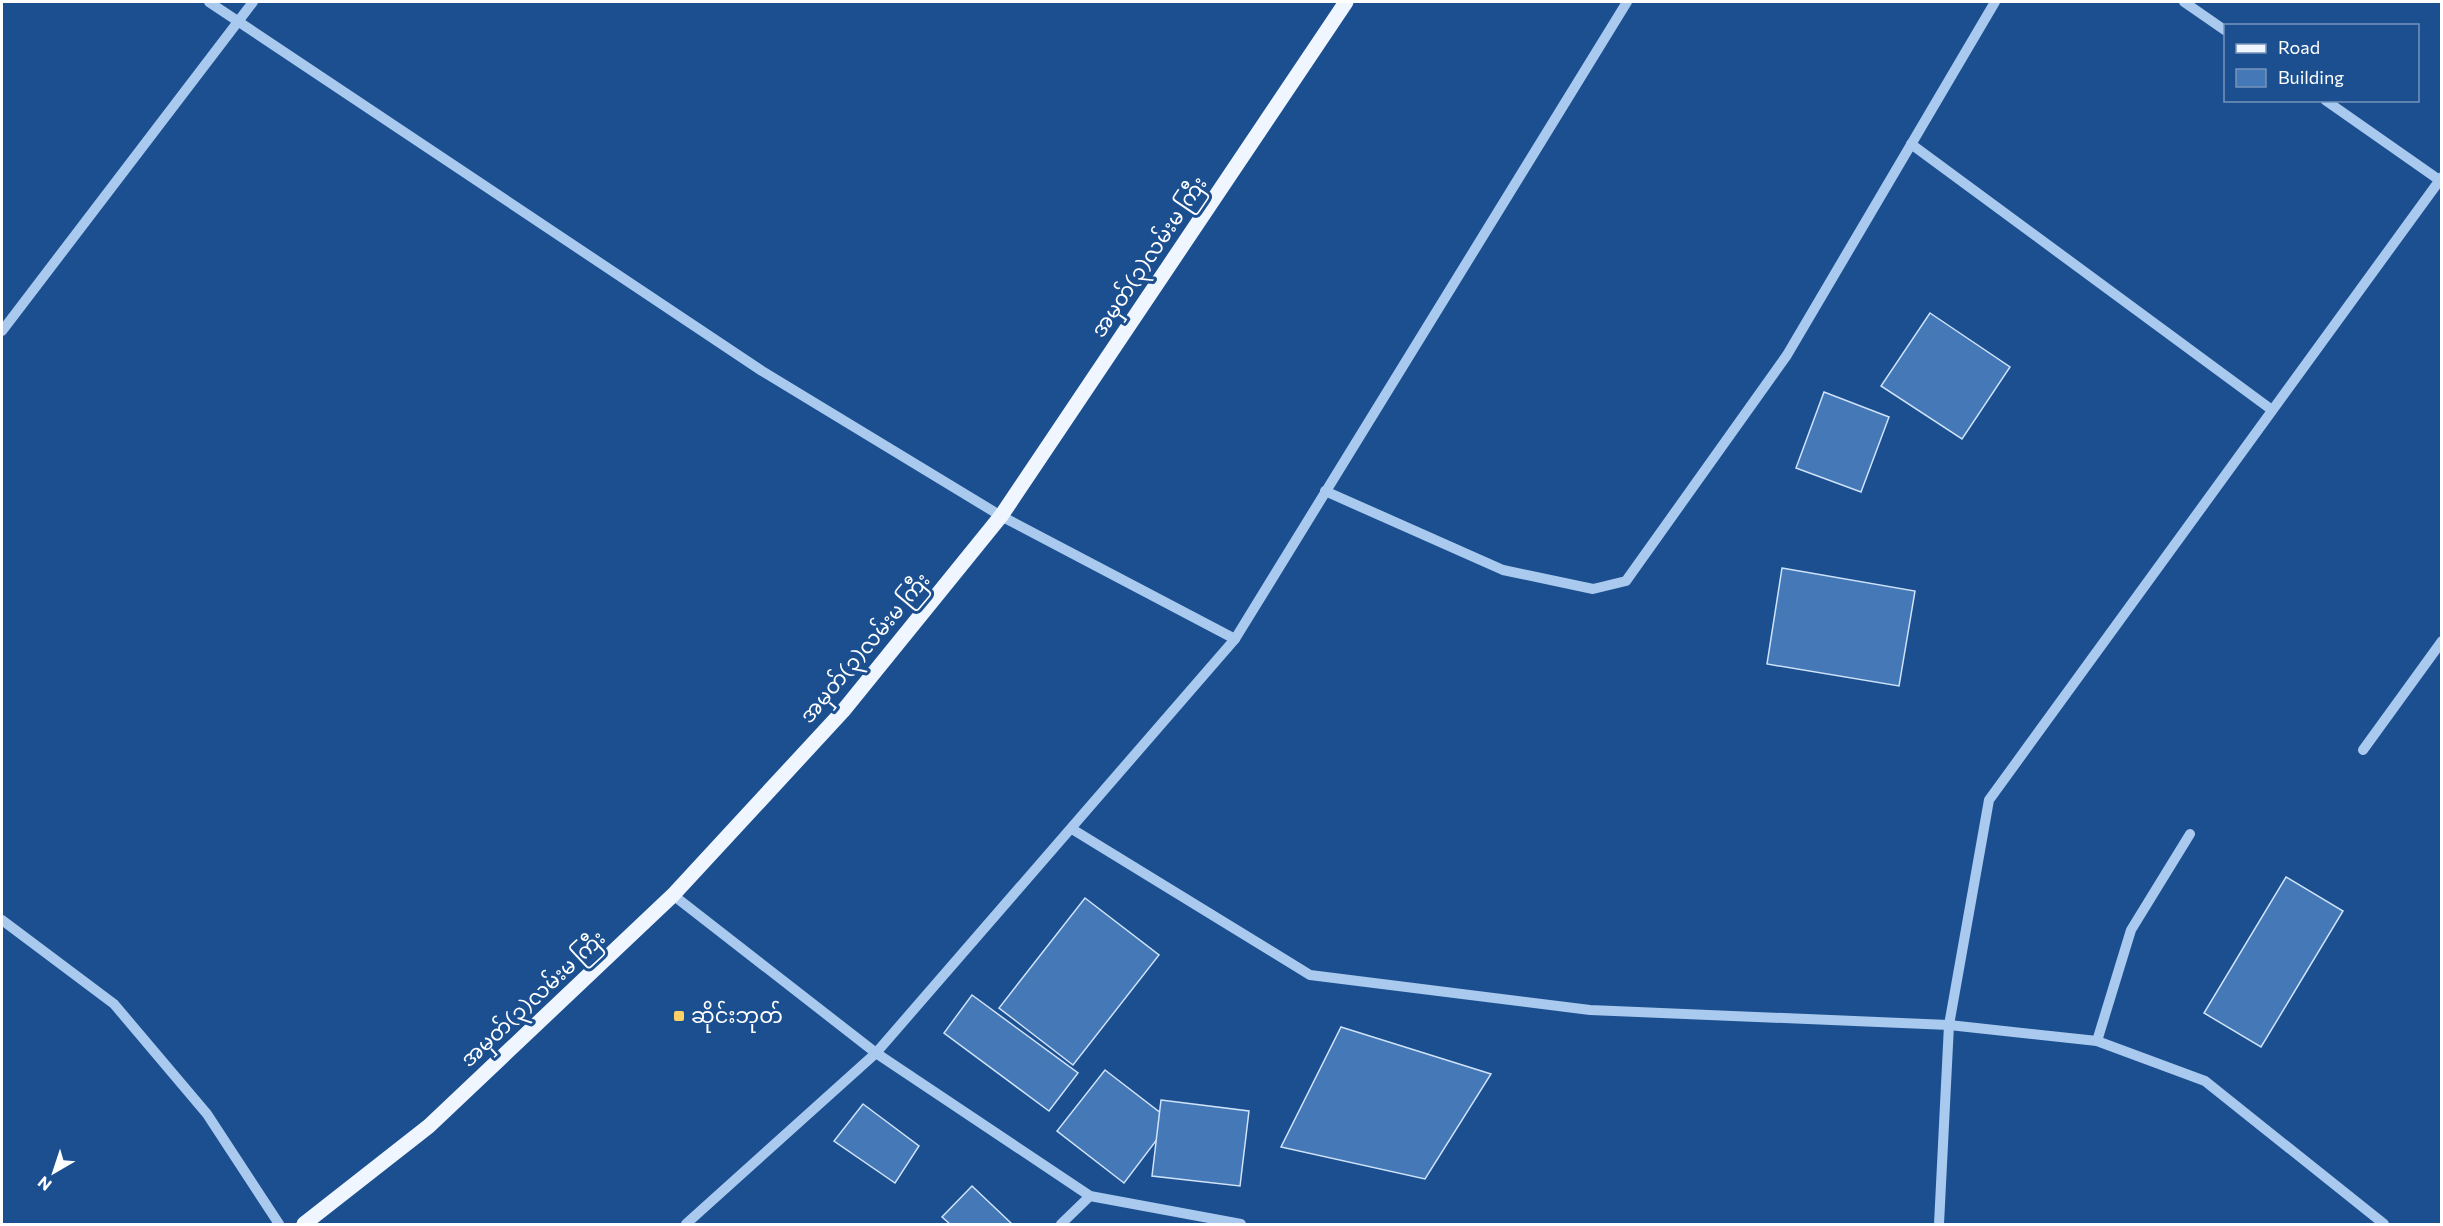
<svg xmlns="http://www.w3.org/2000/svg" width="2443" height="1226" viewBox="0 0 2443 1226" font-family="Commissioner,'Noto Sans Myanmar',sans-serif">
	<style>
		.building { fill: #4478b7; stroke: #cfe3fa; stroke-width: 1.5 }
		.lines { fill: none; stroke-linecap: round; stroke-linejoin: round }
		.minor { stroke: #a9c9ee; stroke-width: 10 }
		.major { stroke: #f0f6ff; stroke-width: 15 }
		.poi-dot { fill: #ffd166; stroke: #1b4f8f; stroke-width: 2 }
		.labels { text-anchor: middle; stroke-width: 6; stroke-linejoin: round; paint-order: stroke }
		.street-label { font-size: 21px; fill: #fff; stroke: #1b4f8f }
		.poi-label { font-size: 21px; fill: #fff; stroke: #1b4f8f; text-anchor: start }
	</style>
	<rect width="100%" height="100%" fill="#1b4f8f"/>
	<g class="building">
		<path d="M 1930,313 L 2010,367 L 1962,439 L 1881,386 Z"/>
		<path d="M 1824,392 L 1889,417 L 1861,492 L 1796,468 Z"/>
		<path d="M 1782,568 L 1915,591 L 1899,686 L 1767,664 Z"/>
		<path d="M 2286,877 L 2343,911 L 2261,1047 L 2204,1013 Z"/>
		<path d="M 1085,898 L 1159,955 L 1073,1065 L 999,1008 Z"/>
		<path d="M 972,995 L 1078,1073 L 1049,1111 L 944,1033 Z"/>
		<path d="M 1341,1027 L 1491,1074 L 1425,1179 L 1281,1147 Z"/>
		<path d="M 1105,1070 L 1171,1121 L 1124,1183 L 1057,1131 Z"/>
		<path d="M 1161,1100 L 1249,1111 L 1240,1186 L 1152,1176 Z"/>
		<path d="M 863,1104 L 919,1146 L 895,1183 L 834,1141 Z"/>
		<path d="M 972,1186 L 1012,1224 L 950,1224 L 942,1217 Z"/>
	</g>
	<g class="lines">
		<g class="minor">
			<path d="M 209,2 L 762,371 L 1001,516 L 1235,639"/>
			<path d="M 2184,2 L 2226,31"/>
			<path d="M 2325,100 L 2442,182"/>
			<path d="M 1911,144 L 2272,410"/>
			<path d="M 2,331 L 253,2"/>
			<path d="M 1325,491 L 1503,570 L 1593,589 L 1626,581 L 1787,355 L 1995,2"/>
			<path d="M 2363,750 L 2442,641"/>
			<path d="M 1072,829 L 1310,975 L 1590,1010 L 1949,1025 L 2097,1041 L 2205,1081 L 2384,1224"/>
			<path d="M 673,895 L 876,1053 L 1090,1196 L 1241,1224"/>
			<path d="M 2,920 L 114,1004 L 207,1114 L 279,1224"/>
			<path d="M 2097,1041 L 2131,930 L 2190,834"/>
			<path d="M 686,1224 L 876,1053 L 1235,639 L 1627,2"/>
			<path d="M 1061,1224 L 1090,1196"/>
			<path d="M 1939,1224 L 1949,1025 L 1989,800 L 2442,177"/>
		</g>
		<path class="major" d="M 304,1224 L 429,1126 L 673,895 L 843,711 L 1001,516 L 1346,2"/>
	</g>
	<rect class="poi-dot" x="673" y="1010" width="12" height="12" rx="3"/>
	<g class="labels">
		<g class="street-label">
			<text transform="translate(1149 257) rotate(-56)" y="7">အမှတ်(၃)လမ်းမ ကြီး</text>
			<text transform="translate(865 648) rotate(-50)" y="7">အမှတ်(၃)လမ်းမ ကြီး</text>
			<text transform="translate(533 999) rotate(-43)" y="7">အမှတ်(၃)လမ်းမ ကြီး</text>
		</g>
		<g class="poi-label">
			<text x="691" y="1023">ဆိုင်းဘုတ်</text>
		</g>
	</g>
	<rect width="2443" height="1226" fill="none" stroke="#ffffff" stroke-width="6"/>
	<rect x="2224" y="24" width="195" height="78" fill="#1b4f8f" stroke="#7695bc" stroke-width="1.5"/>
	<rect x="2236" y="44" width="30" height="9" fill="#f0f6ff" stroke="#7695bc" stroke-width="1.5"/>
	<text x="2278" y="54" font-size="18" fill="#ffffff">Road</text>
	<rect x="2236" y="69" width="30" height="18" fill="#4478b7" stroke="#7695bc" stroke-width="1.5"/>
	<text x="2278" y="84" font-size="18" fill="#ffffff">Building</text>
	<g transform="translate(54 1172) rotate(219)" stroke="#1b4f8f" stroke-width="4.5" paint-order="stroke">
	<path d="M0-4.5L10 22L0 15L-10 22Z" fill="#ffffff"/>
	<text y="-9" font-size="16" font-weight="bold" text-anchor="middle" fill="#ffffff">N</text>
	</g>
</svg>
